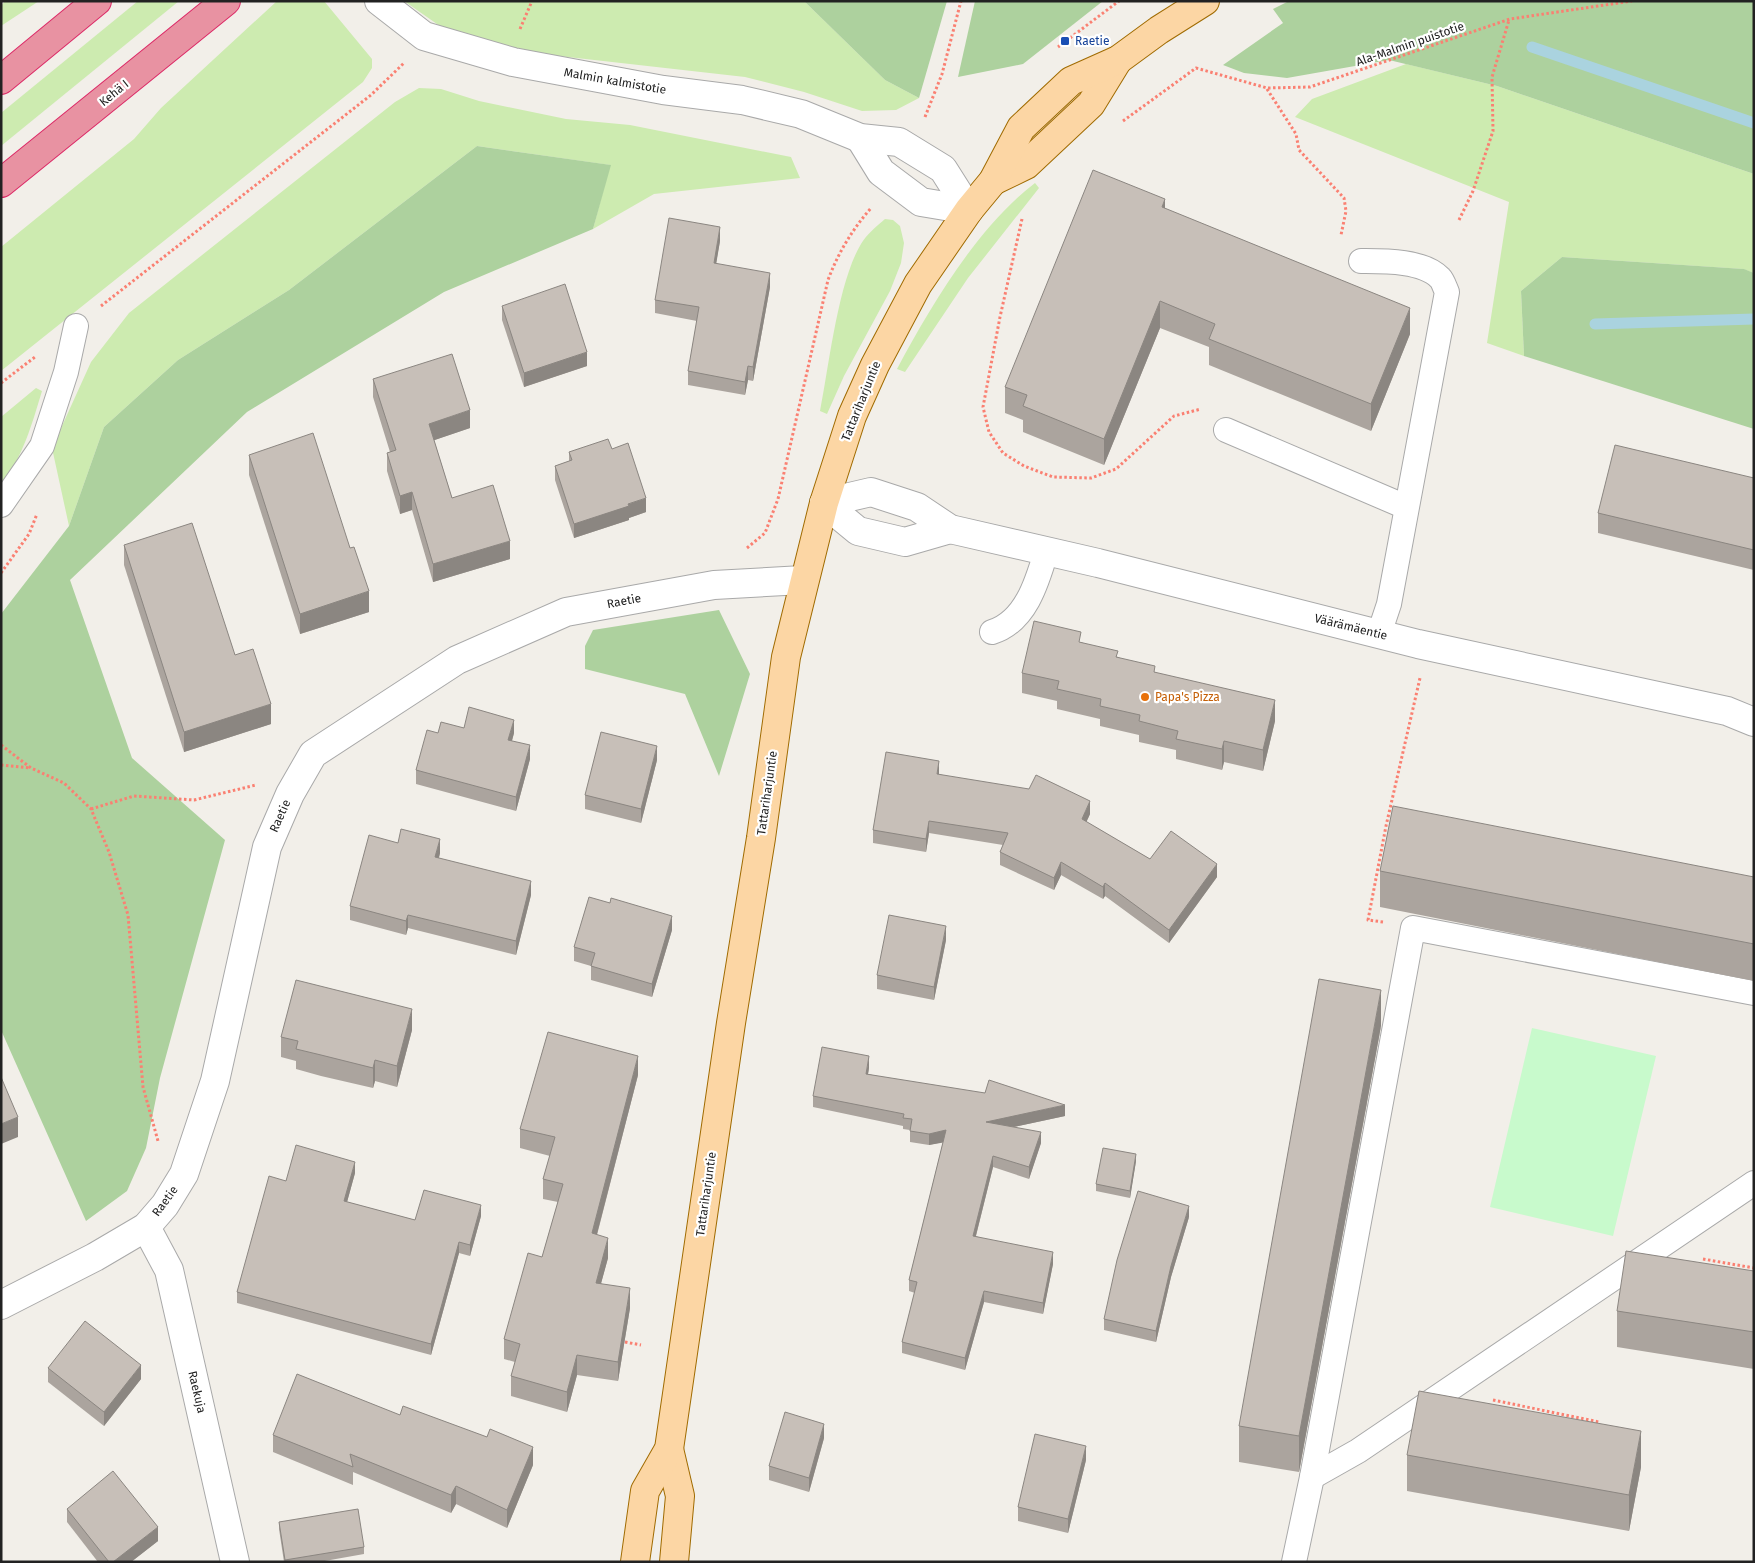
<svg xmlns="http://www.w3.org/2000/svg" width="1755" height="1563" viewBox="0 0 1755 1563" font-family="'Fira Sans',sans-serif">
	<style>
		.grass { fill: #cdebb0 }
		.forest { fill: #add19e }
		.park { fill: #c8facc }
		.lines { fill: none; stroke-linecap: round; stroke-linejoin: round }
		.stream { stroke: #aad3df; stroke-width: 11 }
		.lane-casing { stroke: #a9a9a9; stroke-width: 26 }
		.street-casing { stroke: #a9a9a9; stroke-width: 30 }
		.primary-casing { stroke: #a06b00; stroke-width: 30 }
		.highway-casing { stroke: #dc2a67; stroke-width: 30 }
		.path { stroke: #fa8072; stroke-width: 3; stroke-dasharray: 2.5 2.5; stroke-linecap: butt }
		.lane { stroke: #fff; stroke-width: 24 }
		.street { stroke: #fff; stroke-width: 28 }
		.primary { stroke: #fcd6a4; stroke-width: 28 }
		.highway { stroke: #e892a2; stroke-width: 28 }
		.wall { fill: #aba49e }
		.shaded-wall { fill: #8b8681 }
		.building { fill: #c7bfb8; stroke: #8b8681 }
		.transit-dot { fill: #1a4fb4; stroke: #fff; stroke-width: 2 }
		.food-dot { fill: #e8710a; stroke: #fff; stroke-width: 2 }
		.labels { text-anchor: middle; stroke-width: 4.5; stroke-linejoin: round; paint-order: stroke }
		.transit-label { font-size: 12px; fill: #164399; stroke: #fff; text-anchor: start }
		.street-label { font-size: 12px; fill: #222; stroke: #fff }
		.food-label { font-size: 12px; fill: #c56008; stroke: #fff; text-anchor: start }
	</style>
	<rect width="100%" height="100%" fill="#f2efe9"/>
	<g class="grass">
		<path d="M 5,1 L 39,1 L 1,26 L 1,6 Z"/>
		<path d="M 138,1 L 179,1 L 1,146 L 1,113 Z"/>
		<path d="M 277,1 L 324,1 L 372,59 L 372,68 L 363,82 L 1,371 L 1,247 L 134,139 L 161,108 Z"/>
		<path d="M 404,1 L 804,1 L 885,80 L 919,98 L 896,110 L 862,111 L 804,92 L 745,77 L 550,55 L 501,47 L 447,31 Z"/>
		<path d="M 1406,64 L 1497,86 L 1754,174 L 1754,273 L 1743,269 L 1562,257 L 1521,291 L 1524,356 L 1487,343 L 1509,202 L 1295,117 L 1312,99 Z"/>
		<path d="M 419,88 L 441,89 L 479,101 L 566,119 L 630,125 L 791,157 L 800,178 L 654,194 L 593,229 L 610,165 L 477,146 L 289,290 L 178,360 L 104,427 L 69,526 L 52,448 L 91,362 L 129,313 L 395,102 Z"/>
		<path d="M 1035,183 L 1039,188 L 968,278 L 905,372 L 897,369 C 930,307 978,226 1035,183 Z"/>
		<path d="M 885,219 L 893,220 L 900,226 L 904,243 L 901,263 L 890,291 L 844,376 L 827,414 L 820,411 C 829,366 838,282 861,244 C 866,235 877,226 885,219 Z"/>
		<path d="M 36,388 L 42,391 C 32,424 23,457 1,485 L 1,417 Z"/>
	</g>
	<g class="forest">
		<path d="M 804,1 L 947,1 L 919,98 L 885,80 Z"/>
		<path d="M 975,1 L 1103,1 L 1023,64 L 958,77 Z"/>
		<path d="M 1289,1 L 1754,1 L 1754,174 L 1497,86 L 1389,60 L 1287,78 L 1244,73 L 1223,65 L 1283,23 L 1273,9 Z"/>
		<path d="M 477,146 L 611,165 L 593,229 L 444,292 L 247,412 L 70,580 L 132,758 L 225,840 L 160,1078 L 146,1148 L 127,1191 L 86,1221 L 1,1030 L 1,614 L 69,526 L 104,427 L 178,360 L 289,290 Z"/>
		<path d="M 1562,257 L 1744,269 L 1754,273 L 1754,429 L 1524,356 L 1521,291 Z"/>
		<path d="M 719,610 L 750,674 L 719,776 L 685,694 L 585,669 L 585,646 L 593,630 Z"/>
	</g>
	<path class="park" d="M 1532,1028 L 1656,1056 L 1613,1236 L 1490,1207 Z"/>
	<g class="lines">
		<g class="stream">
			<path d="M 1532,47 L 1754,123"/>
			<path d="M 1595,324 L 1754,319"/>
		</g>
		<g class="lane-casing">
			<g id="lane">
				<path d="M 1361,261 C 1382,261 1423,260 1440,278 C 1443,281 1445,288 1447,292 L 1389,604 L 1379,634"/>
				<path d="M 1226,430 L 1406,507"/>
				<path d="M 1,505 L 42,446 L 66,372 L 76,326"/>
				<path d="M 992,632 C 1025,622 1037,583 1046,552"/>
				<path d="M 1312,1477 L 1358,1451 L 1754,1183"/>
				<path d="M 1294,1562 L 1312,1477 L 1413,928 L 1754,993"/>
			</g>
		</g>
		<g class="street-casing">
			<g id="street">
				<path d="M 379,1 L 424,36 L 513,62 L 663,90 L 742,100 L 801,114 L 860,138 L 899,142 L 943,169 L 969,210"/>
				<path d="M 860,138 L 881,172 L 921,202 L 969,210"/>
				<path d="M 824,503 L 871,492 L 917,507 L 950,529 L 1098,563 L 1418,644 L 1727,711 L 1754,722"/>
				<path d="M 824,503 L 858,531 L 905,542 L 950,529"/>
				<path d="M 146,1227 L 169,1270 L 235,1562"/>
				<path d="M 1,1305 L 95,1257 L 146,1227 L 165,1205 L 184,1174 L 215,1081 L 267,847 L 290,794 L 313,754 L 457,660 L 566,612 L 714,585 L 803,580"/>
			</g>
		</g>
		<g class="primary-casing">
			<g id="primary">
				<path d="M 993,181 L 1026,165 L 1091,104 L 1118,60"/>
				<path d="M 669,1449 L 680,1496 L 674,1562"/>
				<path d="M 635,1562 L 645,1491 L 669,1449 L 731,1023 L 761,838 L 786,657 L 824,503 L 852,416 L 875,365 L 918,284 L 969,210 L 993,181 L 1021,128 L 1071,81 L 1118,60 L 1159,30 L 1205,1"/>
			</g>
		</g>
		<g class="highway-casing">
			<g id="highway">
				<path d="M 1,80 L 97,1"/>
				<path d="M 1,183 L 226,1"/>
			</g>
		</g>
		<g class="path">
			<path d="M 520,29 L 532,1"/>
			<path d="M 1058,47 L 1119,1"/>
			<path d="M 1267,89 L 1296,134 L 1299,150 L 1344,198 L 1346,211 L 1341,235"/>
			<path d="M 925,117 L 942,74 L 961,1"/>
			<path d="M 1123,121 L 1196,68 L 1267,88 L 1310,87 L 1510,19 L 1632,1"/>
			<path d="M 1022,219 L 1000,317 L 983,407 L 989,432 L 1003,453 L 1024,466 L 1053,477 L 1091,478 L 1116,469 L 1174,416 L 1201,409"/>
			<path d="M 1459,220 L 1473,191 L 1493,131 L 1492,77 L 1509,20"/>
			<path d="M 101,306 L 371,95 L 404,63"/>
			<path d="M 1,383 L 35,357"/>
			<path d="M 747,548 L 765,533 L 778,499 L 828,280 C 838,253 852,230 871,208"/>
			<path d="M 1,573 L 29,534 L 37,514"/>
			<path d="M 1,745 L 31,768 L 64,783 L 91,809 L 109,852 L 128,915 L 143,1087 L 158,1141"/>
			<path d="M 1,765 L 30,768"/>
			<path d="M 91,809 L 134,796 L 194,800 L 256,785"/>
			<path d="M 1383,922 L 1368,920 L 1386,826 L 1420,678"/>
			<path d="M 1703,1259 L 1754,1268"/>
			<path d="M 625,1342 L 641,1345"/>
			<path d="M 1493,1400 L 1599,1422"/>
		</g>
		<use href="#lane" class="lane"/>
		<use href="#street" class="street"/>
		<use href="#primary" class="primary"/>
		<use href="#highway" class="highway"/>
	</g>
	<g class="wall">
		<path d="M 1165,209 L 1410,334 L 1371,431 L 1209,365 L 1209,347 L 1160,328 L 1104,465 L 1023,432 L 1023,420 L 1005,413 L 1005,387 Z"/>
		<path d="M 720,241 L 716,263 L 770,287 L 753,381 L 748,380 L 745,395 L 688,385 L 688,371 L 697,321 L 655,313 L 655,300 Z"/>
		<path d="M 502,306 L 587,366 L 524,387 L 502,320 Z"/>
		<path d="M 373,379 L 470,428 L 434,440 L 452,498 L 510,559 L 433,582 L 412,510 L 400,514 L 387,471 L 387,453 L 390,452 L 373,397 Z"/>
		<path d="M 612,449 L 646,512 L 629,518 L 629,520 L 574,538 L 555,480 L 555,466 L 569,461 L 569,452 Z"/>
		<path d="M 249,455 L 369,612 L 300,634 L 249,475 Z"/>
		<path d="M 1754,478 L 1754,570 L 1598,533 L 1598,513 Z"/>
		<path d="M 124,545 L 235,655 L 271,724 L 184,752 L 124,565 Z"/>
		<path d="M 1081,642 L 1275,721 L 1263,771 L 1224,762 L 1222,770 L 1176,759 L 1176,750 L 1139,742 L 1139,735 L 1100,726 L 1100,719 L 1057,709 L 1057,701 L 1022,693 L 1022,673 Z"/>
		<path d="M 464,728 L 514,733 L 512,741 L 530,759 L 516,811 L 416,784 L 416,770 L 438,733 Z"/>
		<path d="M 657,760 L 641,823 L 585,809 L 585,795 Z"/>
		<path d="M 939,774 L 1090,814 L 1086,822 L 1150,859 L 1217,877 L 1169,943 L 1105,896 L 1103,899 L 1061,875 L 1054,890 L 1000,865 L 1000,852 L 1003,845 L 929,833 L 926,852 L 873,843 L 873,830 Z"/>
		<path d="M 398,843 L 440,853 L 439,858 L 531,895 L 516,955 L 408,928 L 406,935 L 350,920 L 350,906 Z"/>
		<path d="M 1380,871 L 1754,877 L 1754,981 L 1380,907 Z"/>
		<path d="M 672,930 L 652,997 L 591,980 L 591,966 L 574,961 L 574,947 Z"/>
		<path d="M 946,940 L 934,1000 L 877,989 L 877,975 Z"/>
		<path d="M 1381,1026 L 1299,1472 L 1239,1462 L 1239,1426 Z"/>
		<path d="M 412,1030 L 397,1087 L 375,1081 L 373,1088 L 321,1076 L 296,1069 L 296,1061 L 281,1057 L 281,1037 Z"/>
		<path d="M 869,1068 L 868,1074 L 1065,1116 L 1014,1127 L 1041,1143 L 1029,1179 L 993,1167 L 976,1236 L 1053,1264 L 1043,1314 L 984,1302 L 965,1370 L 902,1353 L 902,1342 L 915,1293 L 909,1291 L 909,1280 L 943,1142 L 929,1145 L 910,1142 L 910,1130 L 903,1129 L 903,1126 L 813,1107 L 813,1096 Z"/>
		<path d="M 638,1075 L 597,1235 L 608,1258 L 601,1283 L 630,1308 L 618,1381 L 577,1375 L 567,1412 L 511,1396 L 511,1376 L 515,1362 L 504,1359 L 504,1339 L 542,1257 L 558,1202 L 543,1199 L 543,1179 L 550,1156 L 520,1148 L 520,1129 Z"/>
		<path d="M 1136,1161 L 1130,1198 L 1096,1191 L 1096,1184 Z"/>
		<path d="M 355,1173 L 347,1202 L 415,1220 L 481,1216 L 470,1256 L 459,1253 L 431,1355 L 237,1303 L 237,1292 L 286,1181 Z"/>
		<path d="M 1189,1217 L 1171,1277 L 1156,1342 L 1104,1330 L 1104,1319 Z"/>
		<path d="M 1754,1271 L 1754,1369 L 1617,1347 L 1617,1311 Z"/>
		<path d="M 48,1368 L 141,1379 L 104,1426 L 48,1382 Z"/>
		<path d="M 400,1415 L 533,1465 L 507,1528 L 456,1504 L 451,1513 L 353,1472 L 353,1485 L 273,1452 L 273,1435 Z"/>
		<path d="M 824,1438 L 809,1492 L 769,1480 L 769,1466 Z"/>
		<path d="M 1407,1455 L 1641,1467 L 1629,1531 L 1407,1491 Z"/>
		<path d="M 1086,1460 L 1068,1533 L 1018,1521 L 1018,1507 Z"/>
		<path d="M 67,1509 L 158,1541 L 131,1562 L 98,1562 L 67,1522 Z"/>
		<path d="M 279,1522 L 364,1547 L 364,1554 L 319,1562 L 284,1562 L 279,1529 Z"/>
	</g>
	<g class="shaded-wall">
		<path d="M 1165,199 L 1165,225 L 1162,207 Z"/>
		<path d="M 720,227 L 720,241 L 714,277 L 714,263 Z"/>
		<path d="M 770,273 L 770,287 L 753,381 L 753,367 Z"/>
		<path d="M 1160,301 L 1160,328 L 1104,465 L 1104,439 Z"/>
		<path d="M 1410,308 L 1410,334 L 1371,431 L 1371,404 Z"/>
		<path d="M 587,352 L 587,366 L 524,387 L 524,373 Z"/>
		<path d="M 748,366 L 748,380 L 745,395 L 745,382 Z"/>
		<path d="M 470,410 L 470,428 L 429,442 L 429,424 Z"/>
		<path d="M 412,492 L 412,510 L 400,514 L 400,496 Z"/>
		<path d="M 646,498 L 646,512 L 629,518 L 629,520 L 574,538 L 574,524 Z"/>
		<path d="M 510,541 L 510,559 L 433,582 L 433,564 Z"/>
		<path d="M 369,591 L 369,612 L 300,634 L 300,614 Z"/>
		<path d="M 1275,700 L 1275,721 L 1263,771 L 1263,750 Z"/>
		<path d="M 271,704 L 271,724 L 184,752 L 184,732 Z"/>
		<path d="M 514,720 L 514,733 L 508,754 L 508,740 Z"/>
		<path d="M 1224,741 L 1224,762 L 1222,770 L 1222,749 Z"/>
		<path d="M 530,745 L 530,759 L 516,811 L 516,797 Z"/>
		<path d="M 657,746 L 657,760 L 641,823 L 641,809 Z"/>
		<path d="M 939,761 L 939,774 L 937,774 Z"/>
		<path d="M 1090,801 L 1090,814 L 1082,832 L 1082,819 Z"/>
		<path d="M 929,821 L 929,833 L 926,852 L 926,839 Z"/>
		<path d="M 440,839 L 440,853 L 435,871 L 435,857 Z"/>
		<path d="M 1061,862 L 1061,875 L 1054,890 L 1054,878 Z"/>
		<path d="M 1217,864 L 1217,877 L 1169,943 L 1169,930 Z"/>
		<path d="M 531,881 L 531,895 L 516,955 L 516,941 Z"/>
		<path d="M 1105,883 L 1105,896 L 1103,899 L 1103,887 Z"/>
		<path d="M 408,915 L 408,928 L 406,935 L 406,921 Z"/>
		<path d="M 672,916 L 672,930 L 652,997 L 652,984 Z"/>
		<path d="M 946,926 L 946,940 L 934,1000 L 934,987 Z"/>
		<path d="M 1381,990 L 1381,1026 L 1299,1472 L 1299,1436 Z"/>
		<path d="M 412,1009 L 412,1030 L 397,1087 L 397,1066 Z"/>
		<path d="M 638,1056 L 638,1075 L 592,1253 L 592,1233 Z"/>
		<path d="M 869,1056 L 869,1068 L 866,1085 L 866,1074 Z"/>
		<path d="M 375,1060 L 375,1081 L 373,1088 L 373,1068 Z"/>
		<path d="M 1065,1105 L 1065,1116 L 986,1133 L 986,1122 Z"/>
		<path d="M 18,1117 L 18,1137 L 1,1144 L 1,1124 Z"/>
		<path d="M 946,1130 L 946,1142 L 929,1145 L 929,1134 Z"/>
		<path d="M 1041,1132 L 1041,1143 L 1029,1179 L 1029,1167 Z"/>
		<path d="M 1136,1154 L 1136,1161 L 1130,1198 L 1130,1191 Z"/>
		<path d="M 993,1156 L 993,1167 L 973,1247 L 973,1236 Z"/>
		<path d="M 355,1162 L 355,1173 L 344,1213 L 344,1201 Z"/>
		<path d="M 481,1205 L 481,1216 L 470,1256 L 470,1245 Z"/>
		<path d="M 1189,1206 L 1189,1217 L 1171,1277 L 1156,1342 L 1156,1331 L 1171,1266 Z"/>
		<path d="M 608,1238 L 608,1258 L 596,1302 L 596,1283 Z"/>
		<path d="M 459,1242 L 459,1253 L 431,1355 L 431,1344 Z"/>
		<path d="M 1053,1252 L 1053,1264 L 1043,1314 L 1043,1303 Z"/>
		<path d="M 630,1288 L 630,1308 L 618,1381 L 618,1362 Z"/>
		<path d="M 984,1291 L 984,1302 L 965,1370 L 965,1358 Z"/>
		<path d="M 577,1355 L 577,1375 L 567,1412 L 567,1392 Z"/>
		<path d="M 141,1365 L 141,1379 L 104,1426 L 104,1412 Z"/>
		<path d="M 824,1424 L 824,1438 L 809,1492 L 809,1478 Z"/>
		<path d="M 1641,1431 L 1641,1467 L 1629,1531 L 1629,1495 Z"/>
		<path d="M 1086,1446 L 1086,1460 L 1068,1533 L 1068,1519 Z"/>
		<path d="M 533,1447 L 533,1465 L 507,1528 L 507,1510 Z"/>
		<path d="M 456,1486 L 456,1504 L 451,1513 L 451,1495 Z"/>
		<path d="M 158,1527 L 158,1541 L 131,1562 L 113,1562 Z"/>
	</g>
	<g class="building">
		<path d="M 1093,170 L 1165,199 L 1162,207 L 1410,308 L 1371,404 L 1209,339 L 1215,324 L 1160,301 L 1104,439 L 1023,406 L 1027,395 L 1005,387 Z"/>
		<path d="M 669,218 L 720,227 L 714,263 L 770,273 L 753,367 L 748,366 L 745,382 L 688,371 L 699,307 L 655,300 Z"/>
		<path d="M 565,284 L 587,352 L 524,373 L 502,306 Z"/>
		<path d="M 452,354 L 470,410 L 429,424 L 452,498 L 493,485 L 510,541 L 433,564 L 412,492 L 400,496 L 387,453 L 396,450 L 373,379 Z"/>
		<path d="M 313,433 L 350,548 L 354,547 L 369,591 L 300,614 L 249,455 Z"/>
		<path d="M 608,439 L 612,449 L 628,443 L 646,498 L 628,504 L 629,506 L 574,524 L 555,466 L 572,460 L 569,452 Z"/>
		<path d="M 1615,445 L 1754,478 L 1754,550 L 1598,513 Z"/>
		<path d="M 192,523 L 235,655 L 253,649 L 271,704 L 184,732 L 124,545 Z"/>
		<path d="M 1034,621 L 1081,632 L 1079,642 L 1118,651 L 1116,657 L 1155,666 L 1154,672 L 1275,700 L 1263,750 L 1224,741 L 1222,749 L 1176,739 L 1178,731 L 1139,721 L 1140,715 L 1100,706 L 1101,699 L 1057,689 L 1059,681 L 1022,673 Z"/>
		<path d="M 469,707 L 514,720 L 508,740 L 530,745 L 516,797 L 416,770 L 427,730 L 438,733 L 441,722 L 464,728 Z"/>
		<path d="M 601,732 L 657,746 L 641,809 L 585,795 Z"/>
		<path d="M 886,752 L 939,761 L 937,774 L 1029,789 L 1036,775 L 1090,801 L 1082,819 L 1150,859 L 1171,831 L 1217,864 L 1169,930 L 1105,883 L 1103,887 L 1061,862 L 1054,878 L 1000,852 L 1008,833 L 929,821 L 926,839 L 873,830 Z"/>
		<path d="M 1393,806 L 1754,877 L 1754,944 L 1380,871 Z"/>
		<path d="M 401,829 L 440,839 L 435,857 L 531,881 L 516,941 L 408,915 L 406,921 L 350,906 L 369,835 L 398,843 Z"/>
		<path d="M 589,897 L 610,903 L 611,898 L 672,916 L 652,984 L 591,966 L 595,953 L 574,947 Z"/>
		<path d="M 889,915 L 946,926 L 934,987 L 877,975 Z"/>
		<path d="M 1319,979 L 1381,990 L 1299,1436 L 1239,1426 Z"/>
		<path d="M 296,980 L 412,1009 L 397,1066 L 375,1060 L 373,1068 L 321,1055 L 296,1049 L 298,1041 L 281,1037 Z"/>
		<path d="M 548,1032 L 638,1056 L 592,1233 L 608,1238 L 596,1283 L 630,1288 L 618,1362 L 577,1355 L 567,1392 L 511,1376 L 520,1344 L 504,1339 L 528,1253 L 542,1257 L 563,1184 L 543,1179 L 555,1137 L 520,1129 Z"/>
		<path d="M 822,1047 L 869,1056 L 866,1074 L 985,1093 L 989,1080 L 1065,1105 L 986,1122 L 1041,1132 L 1029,1167 L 993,1156 L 973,1236 L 1053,1252 L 1043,1303 L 984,1291 L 965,1358 L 902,1342 L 917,1282 L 909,1280 L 946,1130 L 929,1134 L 910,1131 L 912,1119 L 903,1118 L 904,1114 L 813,1096 Z"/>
		<path d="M 1,1077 L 18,1117 L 1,1124 Z"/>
		<path d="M 296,1145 L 355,1162 L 344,1201 L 415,1220 L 424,1190 L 481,1205 L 470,1245 L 459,1242 L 431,1344 L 237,1292 L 269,1176 L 286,1181 Z"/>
		<path d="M 1103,1148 L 1136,1154 L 1130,1191 L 1096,1184 Z"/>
		<path d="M 1138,1191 L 1189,1206 L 1171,1266 L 1156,1331 L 1104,1319 L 1117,1260 Z"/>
		<path d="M 1626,1251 L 1754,1271 L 1754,1332 L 1617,1311 Z"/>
		<path d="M 85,1321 L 141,1365 L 104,1412 L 48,1368 Z"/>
		<path d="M 297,1374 L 400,1415 L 403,1406 L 487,1437 L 490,1429 L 533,1447 L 507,1510 L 456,1486 L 451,1495 L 350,1454 L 353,1467 L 273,1435 Z"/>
		<path d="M 1419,1391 L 1641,1431 L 1629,1495 L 1407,1455 Z"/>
		<path d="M 785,1412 L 824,1424 L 809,1478 L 769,1466 Z"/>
		<path d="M 1035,1434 L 1086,1446 L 1068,1519 L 1018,1507 Z"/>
		<path d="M 113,1471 L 158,1527 L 113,1562 L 109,1562 L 67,1509 Z"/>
		<path d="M 358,1509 L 364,1547 L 285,1560 L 279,1522 Z"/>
	</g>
	<rect class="transit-dot" x="1060" y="36" width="10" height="10" rx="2.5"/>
	<circle class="food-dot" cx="1145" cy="697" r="5"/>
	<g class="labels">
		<g class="transit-label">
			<text x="1075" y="45">Raetie</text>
		</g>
		<g class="street-label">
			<text transform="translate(1410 44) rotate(-19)" y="4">Ala-Malmin puistotie</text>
			<text transform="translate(615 81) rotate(10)" y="4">Malmin kalmistotie</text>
			<text transform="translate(114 93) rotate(-39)" y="4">Kehä I</text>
			<text transform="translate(861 401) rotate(-68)" y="4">Tattariharjuntie</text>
			<text transform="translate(624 601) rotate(-11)" y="4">Raetie</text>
			<text transform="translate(1351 627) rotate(14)" y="4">Väärämäentie</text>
			<text transform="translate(767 793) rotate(-82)" y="4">Tattariharjuntie</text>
			<text transform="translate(280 816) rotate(-66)" y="4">Raetie</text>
			<text transform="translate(706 1194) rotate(-82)" y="4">Tattariharjuntie</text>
			<text transform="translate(165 1201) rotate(-54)" y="4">Raetie</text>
			<text transform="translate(197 1392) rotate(77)" y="4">Raekuja</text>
		</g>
		<g class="food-label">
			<text x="1155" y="701">Papa's Pizza</text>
		</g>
	</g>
	<rect width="1755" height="1563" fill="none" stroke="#222222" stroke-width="5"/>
</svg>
